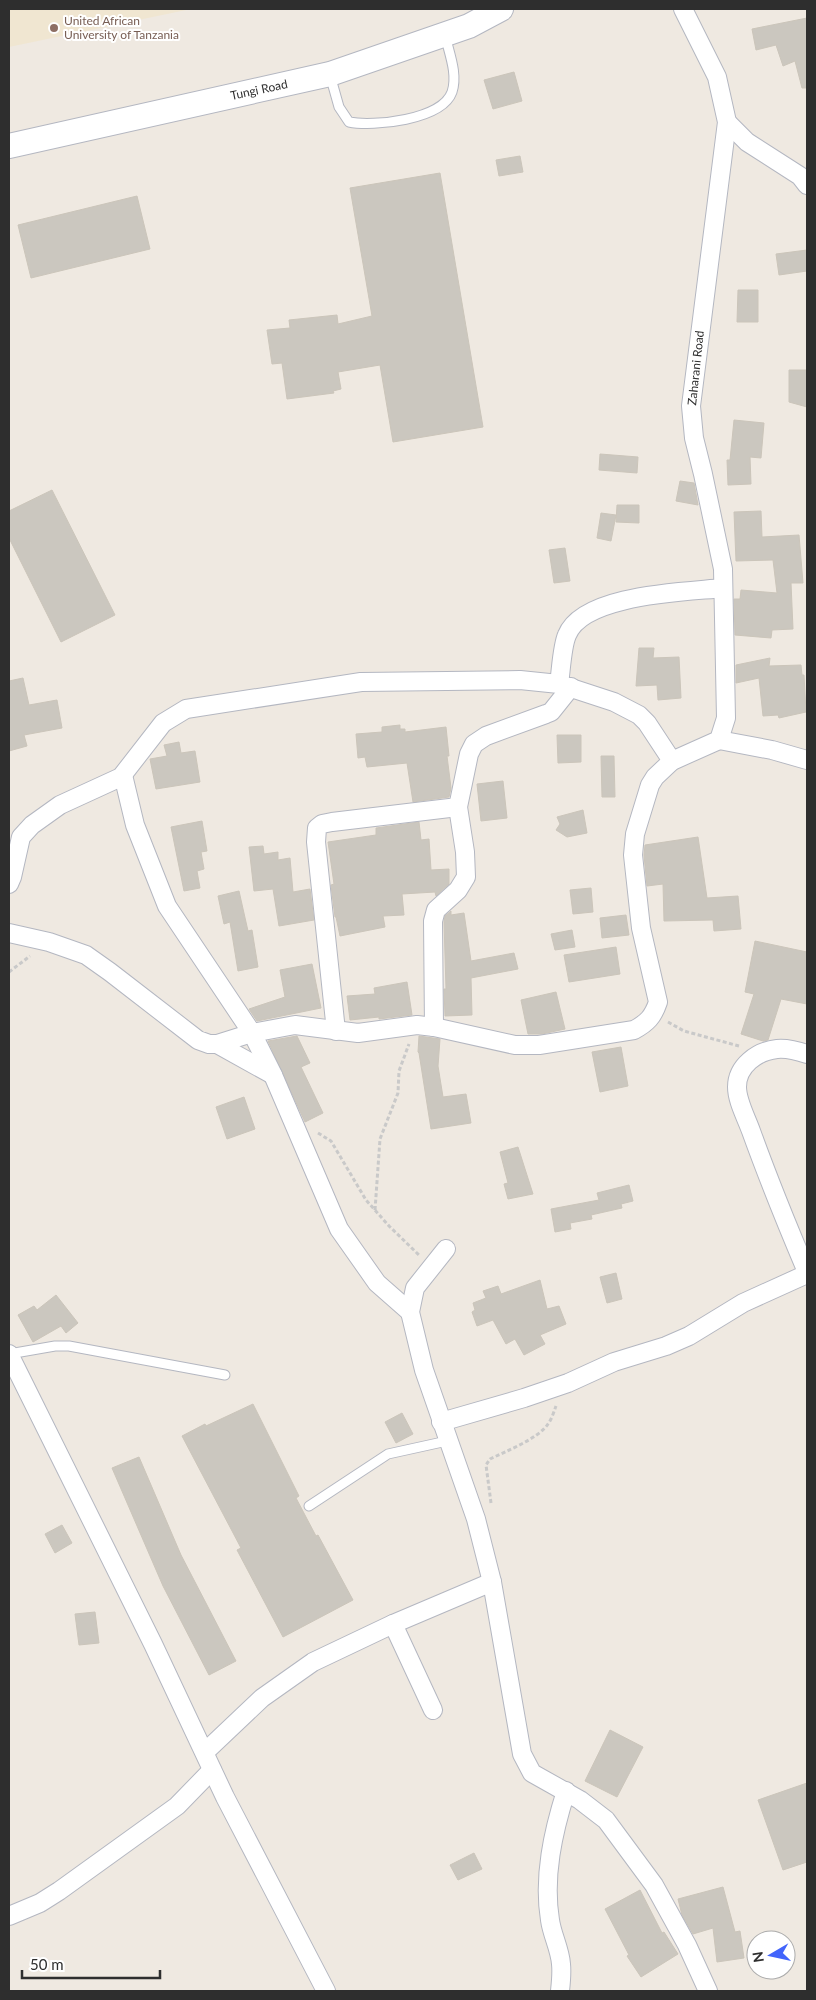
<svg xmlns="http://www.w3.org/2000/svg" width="816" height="2000" viewBox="0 0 816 2000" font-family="Lato,sans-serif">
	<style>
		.education { fill: #f0e6d1 }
		.building { fill: #cbc7bf; stroke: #cbc5ba }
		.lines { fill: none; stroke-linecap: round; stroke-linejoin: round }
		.lane-casing { stroke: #b4b7c1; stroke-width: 11 }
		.street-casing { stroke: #b4b7c1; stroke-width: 20 }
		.secondary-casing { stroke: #b4b7c1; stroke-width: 26 }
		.path { stroke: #c9c9c9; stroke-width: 3; stroke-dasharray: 4 2.5; stroke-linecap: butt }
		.lane { stroke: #fff; stroke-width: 9 }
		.street { stroke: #fff; stroke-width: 18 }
		.secondary { stroke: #fff; stroke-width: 24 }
		.education-dot { fill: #8d6e63; stroke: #fff; stroke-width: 2 }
		.labels { text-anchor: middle; stroke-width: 4; stroke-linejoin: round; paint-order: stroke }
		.education-label { font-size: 12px; fill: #785e54; stroke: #fff; text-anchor: start }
		.street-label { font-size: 12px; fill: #2e2e2e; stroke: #fff }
	</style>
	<rect width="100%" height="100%" fill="#efe9e1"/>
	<path class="education" d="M 9,9 L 191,9 L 9,47 Z"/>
	<g class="building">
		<path d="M 807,18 L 807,88 L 802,88 L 795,61 L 783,66 L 776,45 L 756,50 L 752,29 Z"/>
		<path d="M 514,72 L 522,101 L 493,109 L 484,80 Z"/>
		<path d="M 520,156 L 523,172 L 499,176 L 496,160 Z"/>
		<path d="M 440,173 L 483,427 L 393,442 L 380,365 L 338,372 L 341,389 L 333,391 L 334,393 L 287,399 L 282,363 L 272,364 L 267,330 L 290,328 L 289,320 L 337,315 L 338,324 L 372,316 L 350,188 Z"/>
		<path d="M 137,196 L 150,249 L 31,278 L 18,225 Z"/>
		<path d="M 807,250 L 807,271 L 779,275 L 776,254 Z"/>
		<path d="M 738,290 L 758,290 L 758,322 L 737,322 Z"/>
		<path d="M 789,370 L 807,370 L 807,407 L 789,402 Z"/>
		<path d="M 734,420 L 764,423 L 761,458 L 750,457 L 751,484 L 728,485 L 727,460 L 730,460 Z"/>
		<path d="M 600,454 L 638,457 L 637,473 L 599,470 Z"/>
		<path d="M 680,481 L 694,483 L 698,505 L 676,501 Z"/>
		<path d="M 52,490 L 115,615 L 61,642 L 9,538 L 9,511 Z"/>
		<path d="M 617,505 L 639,505 L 639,523 L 616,522 Z"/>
		<path d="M 761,511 L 762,537 L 799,535 L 803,583 L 791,583 L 793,629 L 772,630 L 771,638 L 735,635 L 734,599 L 740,599 L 741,590 L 777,593 L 773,560 L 736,561 L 734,512 Z"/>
		<path d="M 601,513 L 616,515 L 611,541 L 597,538 Z"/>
		<path d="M 565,548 L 570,581 L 554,583 L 549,550 Z"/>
		<path d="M 639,648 L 654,648 L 653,658 L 679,657 L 681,698 L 658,700 L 657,685 L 636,686 Z"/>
		<path d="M 770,658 L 769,666 L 801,665 L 802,675 L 804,675 L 806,712 L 779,718 L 778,715 L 763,716 L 759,678 L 736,683 L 736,665 Z"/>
		<path d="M 23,678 L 29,705 L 57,700 L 62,728 L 24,735 L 27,746 L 9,751 L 9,681 Z"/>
		<path d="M 400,725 L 400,729 L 405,729 L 405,732 L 446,727 L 449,756 L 447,756 L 451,788 L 449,797 L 413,802 L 407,763 L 367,767 L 365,757 L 358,758 L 356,734 L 382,732 L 382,727 Z"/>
		<path d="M 557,735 L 581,735 L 581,762 L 558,763 Z"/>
		<path d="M 179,742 L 181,753 L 195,751 L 200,782 L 156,789 L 150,759 L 167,756 L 164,745 Z"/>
		<path d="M 601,756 L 614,756 L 615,797 L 602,797 Z"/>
		<path d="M 503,781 L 507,818 L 481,821 L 477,784 Z"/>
		<path d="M 583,810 L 587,833 L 567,837 L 556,830 L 560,824 L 557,817 Z"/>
		<path d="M 202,821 L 207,851 L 201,852 L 204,869 L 197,871 L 200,888 L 184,891 L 171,827 Z"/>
		<path d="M 419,822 L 421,840 L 429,839 L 431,870 L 449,869 L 449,884 L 436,896 L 435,892 L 402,894 L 404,915 L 383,916 L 385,927 L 340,936 L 336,917 L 335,917 L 331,885 L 334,884 L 328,842 L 376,835 L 376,828 Z"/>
		<path d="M 698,837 L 707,898 L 738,896 L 741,929 L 714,931 L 713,920 L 664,921 L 663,884 L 647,886 L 644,855 L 645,845 Z"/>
		<path d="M 263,846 L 264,854 L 278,852 L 278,860 L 290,858 L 293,892 L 310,889 L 314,920 L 279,926 L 273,889 L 254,891 L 249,847 Z"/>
		<path d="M 591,888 L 593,912 L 573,914 L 570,890 Z"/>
		<path d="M 239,891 L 248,931 L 252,930 L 258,967 L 238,971 L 230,922 L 224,924 L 218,896 Z"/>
		<path d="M 451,911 L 451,915 L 464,913 L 471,961 L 514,953 L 518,969 L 471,978 L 472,1015 L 445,1016 L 444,989 L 446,989 L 444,922 L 445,916 Z"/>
		<path d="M 626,915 L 629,935 L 602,938 L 600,918 Z"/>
		<path d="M 572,930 L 575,947 L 555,950 L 551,934 Z"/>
		<path d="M 755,941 L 807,952 L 807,1004 L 781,999 L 768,1040 L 763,1041 L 741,1034 L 754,994 L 745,992 Z"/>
		<path d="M 616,947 L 620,974 L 569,982 L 564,955 Z"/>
		<path d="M 312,964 L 321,1008 L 257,1021 L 249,1009 L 285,997 L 280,970 Z"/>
		<path d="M 407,982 L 412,1015 L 379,1019 L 379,1017 L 350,1020 L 347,996 L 375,994 L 374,988 Z"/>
		<path d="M 556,992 L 565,1029 L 542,1034 L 528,1034 L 521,1000 Z"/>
		<path d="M 297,1036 L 310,1063 L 301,1067 L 323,1113 L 305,1122 L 268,1041 Z"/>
		<path d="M 419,1036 L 440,1039 L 438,1066 L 443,1097 L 466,1094 L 471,1123 L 431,1129 L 419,1053 L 418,1052 Z"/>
		<path d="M 621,1047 L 628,1086 L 600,1092 L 592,1052 Z"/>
		<path d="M 244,1097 L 255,1129 L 227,1139 L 216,1107 Z"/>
		<path d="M 518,1147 L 533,1194 L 508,1199 L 504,1184 L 508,1183 L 500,1152 Z"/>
		<path d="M 629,1185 L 633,1201 L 621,1204 L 622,1208 L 591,1215 L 592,1219 L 570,1223 L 571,1229 L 555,1232 L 551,1209 L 599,1200 L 597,1193 Z"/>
		<path d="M 616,1273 L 622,1299 L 607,1303 L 600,1277 Z"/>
		<path d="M 540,1280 L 547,1309 L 559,1306 L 566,1324 L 540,1335 L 545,1344 L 524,1355 L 515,1339 L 506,1344 L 493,1320 L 477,1326 L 472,1312 L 475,1310 L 473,1303 L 486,1298 L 483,1291 L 498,1286 L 501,1294 Z"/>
		<path d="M 56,1295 L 78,1323 L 66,1333 L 61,1326 L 33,1342 L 18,1315 L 34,1306 L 37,1310 Z"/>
		<path d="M 253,1404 L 299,1496 L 296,1498 L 316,1536 L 318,1535 L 353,1600 L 283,1637 L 237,1550 L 241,1548 L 182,1436 L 205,1424 L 206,1426 Z"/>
		<path d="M 402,1413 L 413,1434 L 396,1443 L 385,1422 Z"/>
		<path d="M 139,1457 L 181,1555 L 236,1661 L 209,1675 L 163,1586 L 112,1468 Z"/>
		<path d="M 62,1525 L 72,1543 L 55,1553 L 45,1534 Z"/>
		<path d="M 95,1612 L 99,1643 L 79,1645 L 75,1614 Z"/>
		<path d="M 610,1730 L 643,1747 L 617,1797 L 585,1781 Z"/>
		<path d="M 807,1783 L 807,1862 L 783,1870 L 758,1800 Z"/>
		<path d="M 474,1853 L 482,1869 L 458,1880 L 450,1865 Z"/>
		<path d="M 723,1887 L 735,1932 L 740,1931 L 744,1958 L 717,1962 L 713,1928 L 693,1934 L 682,1915 L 678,1899 Z"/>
		<path d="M 640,1890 L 662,1933 L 664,1932 L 678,1954 L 641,1977 L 627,1956 L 629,1955 L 605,1909 Z"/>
	</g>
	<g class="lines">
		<g class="lane-casing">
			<g id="lane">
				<path d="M 330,75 L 339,107 L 349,122 C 373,127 442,120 452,92 C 458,74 449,53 445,35"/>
				<path d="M 9,1354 L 55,1346 L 69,1346 L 225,1375"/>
				<path d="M 309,1506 L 388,1454 L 447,1441"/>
			</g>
		</g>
		<g class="street-casing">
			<g id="street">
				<path d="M 727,122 L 747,142 L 800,176 L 807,185"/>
				<path d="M 559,684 C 561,671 562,646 567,635 C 583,594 686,592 723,588"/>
				<path d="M 719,740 L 772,750 L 807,760"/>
				<path d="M 123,775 L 135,825 L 167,906 L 252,1033 L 273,1075 L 339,1229 L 377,1283 L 410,1312"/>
				<path d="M 9,884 L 12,877 L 21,837 L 32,825 L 60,805 L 121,777 L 163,723 L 186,709 L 361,682 L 520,680 L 559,684 L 614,702 L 639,715 L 647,723 L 672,761"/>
				<path d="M 9,933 L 49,942 L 86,955 L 110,972 L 198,1040 L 209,1044 L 217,1044 L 252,1033 L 295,1025 L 358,1033 L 417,1025 L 434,1027 L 515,1045 L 539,1045 L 634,1030 C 647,1023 653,1017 658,1002 L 641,928 L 633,855 L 635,834 L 650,785 L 655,777 L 672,761 L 719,740 L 726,718 L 723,569 L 703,474 L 694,438 L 691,406 L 727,122 L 717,77 L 683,9"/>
				<path d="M 434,1027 L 433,921 L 436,910 L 458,890 L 466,877 L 465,852 L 458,807 L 469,754 L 474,744 L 486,736 L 546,714 L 551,712 L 571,687"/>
				<path d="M 336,1031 L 316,842 L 317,828 L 322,824 L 332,822 L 458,807"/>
				<path d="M 217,1044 L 273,1075"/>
				<path d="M 807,1054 C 798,1051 787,1048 777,1049 C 757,1051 737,1066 737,1087 C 737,1101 746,1117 751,1131 C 768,1178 787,1225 807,1272"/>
				<path d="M 446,1249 L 415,1288 L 410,1312 L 424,1370 L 476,1519 L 492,1582 L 522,1754 L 532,1773 L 580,1800 L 606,1820 L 654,1885 L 687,1945 L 708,1991"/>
				<path d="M 9,1354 L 153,1644 L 225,1797 L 326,1991"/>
				<path d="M 441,1422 L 524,1398 L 568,1383 L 614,1362 L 666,1346 L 689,1336 L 743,1303 L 807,1274"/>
				<path d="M 393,1624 L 433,1710"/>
				<path d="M 205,1752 L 262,1698 L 313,1662 L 393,1624 L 492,1582"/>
				<path d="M 9,1916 L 40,1903 L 59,1891 L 177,1806 L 212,1770"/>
				<path d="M 560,1991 C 561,1982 562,1973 561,1964 C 560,1949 552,1935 550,1920 C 543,1877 553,1832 566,1791"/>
			</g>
		</g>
		<g class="secondary-casing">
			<path id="secondary" d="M 9,146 L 330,74 L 469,26 L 501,9"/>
		</g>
		<g class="path">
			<path d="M 9,972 L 30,956"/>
			<path d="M 668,1022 L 684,1031 L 739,1046"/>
			<path d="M 318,1133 L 331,1141 L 366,1200 L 389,1226 L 420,1256"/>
			<path d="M 375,1210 L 380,1139 L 398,1093 L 399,1071 L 409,1044"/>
			<path d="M 491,1503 L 486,1465 L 490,1459 C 506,1451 538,1439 548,1424 C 552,1419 554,1411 556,1406"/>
		</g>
		<use href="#lane" class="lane"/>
		<use href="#street" class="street"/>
		<use href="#secondary" class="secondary"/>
	</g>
	<circle class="education-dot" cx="54" cy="28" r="5"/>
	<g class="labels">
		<g class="education-label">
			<text x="64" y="25">United African<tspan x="64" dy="14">University of Tanzania</tspan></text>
		</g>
		<g class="street-label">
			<text transform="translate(259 90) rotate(-12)" y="4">Tungi Road</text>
			<text transform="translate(696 368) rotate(-84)" y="4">Zaharani Road</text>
		</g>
	</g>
	<rect width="816" height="2000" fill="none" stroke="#2e2e2e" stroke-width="20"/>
	<g transform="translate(771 1955) rotate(261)"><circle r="24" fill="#ffffff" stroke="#ababab"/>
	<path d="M0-4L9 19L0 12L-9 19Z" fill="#4264fb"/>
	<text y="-8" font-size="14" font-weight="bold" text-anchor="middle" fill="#2e2e2e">N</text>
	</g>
	<path d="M22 1970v8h138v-8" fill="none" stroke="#2e2e2e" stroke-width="2.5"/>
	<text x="30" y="1970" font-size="15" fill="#2e2e2e" stroke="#ffffff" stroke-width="4" paint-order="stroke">50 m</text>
</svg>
